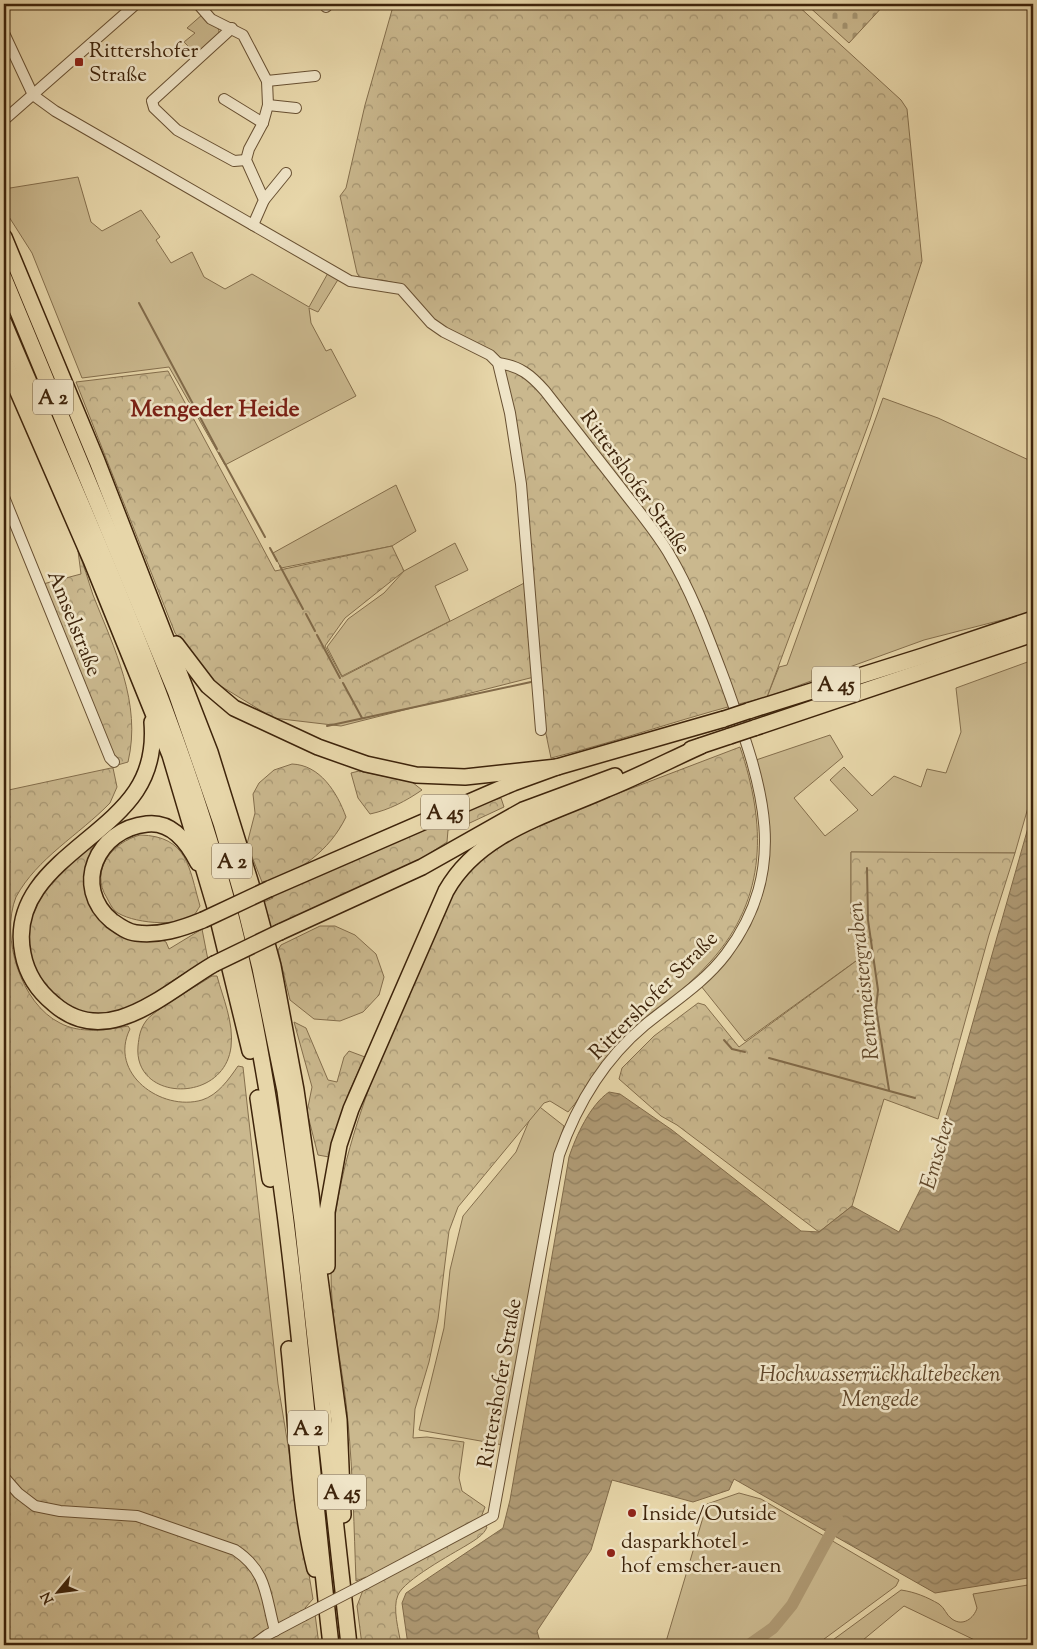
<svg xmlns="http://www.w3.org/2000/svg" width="1037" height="1649" viewBox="0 0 1037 1649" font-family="'Sorts Mill Goudy',serif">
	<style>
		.green { fill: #cab88e; stroke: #846e4c }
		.forest { fill: url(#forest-crowns); stroke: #846e4c }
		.cemetery { fill: url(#cemetery-stones); stroke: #846e4c }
		.water { fill: url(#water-waves); stroke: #816a49 }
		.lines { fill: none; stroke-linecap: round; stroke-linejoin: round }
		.stream { stroke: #816a49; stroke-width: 2 }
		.river { stroke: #ae9973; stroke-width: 12 }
		.minor-casing { stroke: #685032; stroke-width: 12 }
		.highway-casing { stroke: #3e240b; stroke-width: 18 }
		.minor { stroke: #efe4c7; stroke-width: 10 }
		.highway { stroke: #e7d6a9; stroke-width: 15 }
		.minor-bridge-casing { stroke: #685032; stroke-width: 12; stroke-linecap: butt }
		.highway-bridge-casing { stroke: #3e240b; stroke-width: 18; stroke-linecap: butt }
		.minor-bridge { stroke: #efe4c7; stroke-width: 10 }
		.highway-bridge { stroke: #e7d6a9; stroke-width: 15 }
		.poi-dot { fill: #8f2418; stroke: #efe4c7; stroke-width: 2 }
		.labels { text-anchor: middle; stroke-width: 5; stroke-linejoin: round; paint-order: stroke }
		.shield { fill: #efe4c7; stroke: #735e43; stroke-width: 1 }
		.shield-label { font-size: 20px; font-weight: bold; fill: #3e240b }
		.poi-label { font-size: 21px; fill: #3e240b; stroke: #efe4c7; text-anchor: start }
		.street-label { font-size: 21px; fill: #3e240b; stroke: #efe4c7 }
		.water-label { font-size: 22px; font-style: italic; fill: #60472a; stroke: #efe4c7 }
		.quarter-label { font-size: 24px; font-weight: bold; fill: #7a1f14; stroke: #efe4c7 }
	</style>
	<defs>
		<pattern id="forest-crowns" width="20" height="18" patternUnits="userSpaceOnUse" patternTransform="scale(1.25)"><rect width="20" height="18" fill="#cab88e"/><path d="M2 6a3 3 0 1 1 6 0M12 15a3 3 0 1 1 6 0" fill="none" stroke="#a59572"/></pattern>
		<pattern id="cemetery-stones" width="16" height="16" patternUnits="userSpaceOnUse" patternTransform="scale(1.25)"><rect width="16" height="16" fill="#cab88e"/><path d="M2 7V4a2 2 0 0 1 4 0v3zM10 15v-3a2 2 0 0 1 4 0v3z" fill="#a59572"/></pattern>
		<pattern id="water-waves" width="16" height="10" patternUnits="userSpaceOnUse" patternTransform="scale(1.25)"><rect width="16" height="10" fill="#ae9973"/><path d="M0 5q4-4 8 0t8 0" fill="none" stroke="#8f7d5d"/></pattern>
	</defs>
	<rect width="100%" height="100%" fill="#e7d6a9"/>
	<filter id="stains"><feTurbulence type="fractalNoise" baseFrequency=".004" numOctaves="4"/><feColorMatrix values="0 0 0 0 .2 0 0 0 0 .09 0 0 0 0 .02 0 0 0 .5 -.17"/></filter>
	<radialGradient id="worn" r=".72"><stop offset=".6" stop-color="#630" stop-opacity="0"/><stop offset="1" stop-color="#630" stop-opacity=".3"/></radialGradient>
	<g class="green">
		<path d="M 203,14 C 210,19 220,25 219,34 L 197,55 L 184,42 L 195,33 L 187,28 Z"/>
		<path d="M 78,177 L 91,222 L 102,231 L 141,210 L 160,237 L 156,240 L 171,263 L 192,252 L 204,277 L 225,289 L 252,274 L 309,307 L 328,273 L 339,278 L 318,312 L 309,308 L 311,323 L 326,351 L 331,349 L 356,396 L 225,465 L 169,367 L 82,378 L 32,253 L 4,209 L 4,189 Z"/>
		<path d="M 883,398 L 938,418 L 1033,462 L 1033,612 L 924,640 L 767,697 L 779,667 L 787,665 Z"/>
		<path d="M 396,485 L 416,531 L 392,546 L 281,568 L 273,553 Z"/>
		<path d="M 455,543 L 468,570 L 435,586 L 450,621 L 342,676 L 327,647 L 348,619 L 384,593 L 404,571 Z"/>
		<path d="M 1033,660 L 1033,790 L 1015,853 L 851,852 L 851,913 L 867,953 L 745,1041 L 701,986 C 773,916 782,855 756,760 L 830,735 L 843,757 L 794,798 L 825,836 L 858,810 L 830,780 L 844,767 L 872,796 L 894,776 L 921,787 L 927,769 L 946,773 L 961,732 L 956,688 Z"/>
		<path d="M 536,1104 L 564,1126 L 551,1170 L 503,1445 L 419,1430 L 444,1328 L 450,1270 L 463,1216 L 516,1152 Z"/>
		<path d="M 739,1493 L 761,1499 L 899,1580 L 896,1586 L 816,1645 L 665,1645 L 707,1504 Z"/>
		<path d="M 1033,1582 L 1033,1645 L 985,1645 L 904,1606 L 857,1645 L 826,1645 L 901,1590 C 915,1592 927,1597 939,1604 C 945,1608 946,1615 952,1619 C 963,1627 974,1618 977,1608 L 973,1594 L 1028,1585 Z"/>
	</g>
	<g class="forest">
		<path d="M 396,4 L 796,4 L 901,100 L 907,109 L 922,261 L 870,420 L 767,697 C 694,714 624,740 551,758 L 534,677 L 341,726 L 273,718 L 211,680 L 175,633 L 76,382 L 168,371 L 275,571 L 392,546 L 404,571 L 345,618 L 325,646 L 342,677 L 532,579 L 513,418 L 499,356 L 440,326 L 404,285 L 382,280 L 361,280 L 357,273 L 340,196 L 346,188 L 365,105 L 392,10 Z"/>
		<path d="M 78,551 C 84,565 88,580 93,595 C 114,648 142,703 128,762 L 114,766 L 43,584 L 81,574 Z"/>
		<path d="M 740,747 C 766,824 768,897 711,961 C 683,993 645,1017 615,1048 C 596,1067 586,1092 568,1112 L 550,1101 L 544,1103 L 458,1207 L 449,1231 L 438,1319 L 429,1362 L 415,1409 L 413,1438 L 427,1437 L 464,1442 L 459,1478 L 462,1491 L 485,1507 L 480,1520 L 487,1527 C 484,1535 475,1540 467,1545 C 452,1554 404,1580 398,1595 C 392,1608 399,1631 401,1645 L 362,1645 L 357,1606 L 363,1590 L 370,1587 L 366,1577 L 356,1581 C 354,1528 353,1475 348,1422 C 344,1371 330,1320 331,1269 C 332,1141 404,1005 454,890 L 468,871 L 490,851 L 528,831 L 593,803 Z"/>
		<path d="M 292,764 C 320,765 337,792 346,817 C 330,850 298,875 262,882 L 247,844 L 255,813 L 253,794 L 259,783 L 274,770 Z"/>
		<path d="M 111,768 L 113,768 L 117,787 L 110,803 C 79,835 37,858 16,897 C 0,937 21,1004 60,1023 C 80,1034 107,1030 128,1026 L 130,1029 C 108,1073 161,1112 202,1100 C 218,1095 229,1079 238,1066 L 243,1067 L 278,1384 L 313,1599 L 305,1608 L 310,1616 L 315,1614 L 319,1645 L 4,1645 L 4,791 Z"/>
		<path d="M 359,771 L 412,782 L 422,790 C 406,801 389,810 370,814 L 358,798 L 351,773 Z"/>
		<path d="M 501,798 L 504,807 L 459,828 L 448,830 L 447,842 L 424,857 L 283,923 L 271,927 L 264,902 L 273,898 L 272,895 L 478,805 Z"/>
		<path d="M 140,835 C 188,836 189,868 200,906 C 198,909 196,913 194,915 C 178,928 130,923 115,911 C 112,908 109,902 107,898 C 89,870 113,842 140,835 Z"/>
		<path d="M 99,840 L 99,914 L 160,939 L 166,942 L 169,949 L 202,929 L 208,960 C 196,967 184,973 172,981 C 158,991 144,1005 128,1010 C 63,1034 8,963 35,904 C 47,877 76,858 99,840 Z"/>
		<path d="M 851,852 L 1015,853 L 989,935 L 938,1119 L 884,1099 L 852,1206 L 819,1232 L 677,1125 L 661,1116 L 619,1079 L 622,1068 L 654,1036 L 698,1003 L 705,1005 L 739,1047 L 867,953 L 851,913 Z"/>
		<path d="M 320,926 L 335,926 L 355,935 L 376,954 L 384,977 L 379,995 L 363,1012 L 340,1021 L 314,1019 L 290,1000 L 278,950 L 281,945 Z"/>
		<path d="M 212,976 L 217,976 C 223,998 234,1023 231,1047 C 224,1104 133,1102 138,1046 C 139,1037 140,1029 146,1021 C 151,1012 200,984 212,976 Z"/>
		<path d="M 294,1022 L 306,1028 L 328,1080 L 337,1082 L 344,1057 L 349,1051 L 365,1057 L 349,1092 L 329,1157 L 318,1155 L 307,1112 L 312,1087 Z"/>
	</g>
	<path class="cemetery" d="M 806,4 L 885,4 L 849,43 Z"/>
	<path class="water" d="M 1033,810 L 1033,1570 L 1028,1578 L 935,1593 L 734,1479 L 729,1490 L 693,1502 L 612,1480 L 591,1550 L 537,1631 L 541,1645 L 408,1645 L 402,1603 L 406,1593 L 503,1528 L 510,1500 L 569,1157 C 576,1136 590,1105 609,1092 L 620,1094 L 672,1130 L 801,1231 L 819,1232 L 852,1206 L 899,1232 L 926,1178 L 950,1103 Z"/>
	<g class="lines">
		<g class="stream">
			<path d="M 139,303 L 217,449"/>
			<path d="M 219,453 L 265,537"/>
			<path d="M 270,548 L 277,561"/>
			<path d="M 280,566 L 303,609"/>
			<path d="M 306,614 L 315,631"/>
			<path d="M 317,635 L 340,678"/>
			<path d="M 343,683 L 362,718"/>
			<path d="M 327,726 L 531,682"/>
			<path d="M 867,868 L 868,920 L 878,990 L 876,1008 L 889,1090"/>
			<path d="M 724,1040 L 732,1049 L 745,1052"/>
			<path d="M 769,1058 L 915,1098"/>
		</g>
		<path class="river" d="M 749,1645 L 773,1628 L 792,1605 L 838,1520"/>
		<g class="minor-casing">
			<g id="minor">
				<path d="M 198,4 L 211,19 L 243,35 L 267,81 L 268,105 L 263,123 L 249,149 L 246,160 L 264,200 L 253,225"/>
				<path d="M 326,7 L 329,4"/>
				<path d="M 232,28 L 152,101 L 154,108 L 177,130 L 234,161 L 246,160"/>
				<path d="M 4,33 L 33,95 L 55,111 L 350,281 L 401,289 L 431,323 L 444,332 L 490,355 L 498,363 L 510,413 L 521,484 L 541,730"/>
				<path d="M 267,81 L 315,76"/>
				<path d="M 224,99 L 263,123"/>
				<path d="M 268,105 L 296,108"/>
				<path d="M 4,120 L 136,4"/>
				<path d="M 264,200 L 286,173"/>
				<path d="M 4,497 L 110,758 L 114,762"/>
				<path d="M 4,1477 L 18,1493 L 35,1506 L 60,1511 L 137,1516 L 235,1550 C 268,1572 265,1596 275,1631"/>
				<path d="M 365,1584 L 493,1516 L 559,1155 C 577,1104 603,1060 645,1025 C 673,1002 704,983 726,954 C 794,864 759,778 726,684 C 709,639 693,594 668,552 C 654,529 636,508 620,487 C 595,455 570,423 545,391 C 531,375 520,366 498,363"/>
				<path d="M 253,1645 L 267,1635 L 303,1616"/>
			</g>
		</g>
		<g class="highway-casing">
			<g id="highway">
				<path d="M 4,237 L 97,461 L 210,752 L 251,884 L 273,966 L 296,1090 L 311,1194 L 318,1264 L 339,1420 L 343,1515"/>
				<path d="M 4,278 L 176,693 L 221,823 L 242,895 L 260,968 L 285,1091 L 302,1221 L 349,1645"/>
				<path d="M 4,323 C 93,536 196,748 245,975 C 293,1195 305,1422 331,1645"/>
				<path d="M 4,360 L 91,560 L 170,755 L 215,907 L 250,1051"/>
				<path d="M 176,644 L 208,686 L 234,708 L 318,747 L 366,764 L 416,775 L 465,777 L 557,767"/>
				<path d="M 748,711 L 923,656 L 1033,619"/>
				<path d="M 152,722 C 154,746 150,770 136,791 C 100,845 7,875 23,954 C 27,975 38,991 54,1004 C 108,1051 167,991 214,964"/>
				<path d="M 754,728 L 1033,634"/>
				<path d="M 691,749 L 730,736"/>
				<path d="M 198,863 C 188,843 172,821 147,824 C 97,829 71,887 112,921 C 119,926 127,932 136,933 C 159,936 181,929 203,920"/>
				<path d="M 269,889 L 513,783 L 557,767 L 724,719"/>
				<path d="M 280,932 L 422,867 L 523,810 L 615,776"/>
				<path d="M 258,1098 L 270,1179"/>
				<path d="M 327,1266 L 327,1212 L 339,1145 L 351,1109 L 446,891 C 479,832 549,815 607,789 C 639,776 670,760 701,746"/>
				<path d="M 289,1349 C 297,1422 297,1497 315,1569"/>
			</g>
		</g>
		<use href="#minor" class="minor"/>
		<use href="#highway" class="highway"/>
		<g class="minor-bridge-casing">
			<path id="minor-bridge" d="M 303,1616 L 365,1584"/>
		</g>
		<g class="highway-bridge-casing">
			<g id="highway-bridge">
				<path d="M 724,719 L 748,711"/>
				<path d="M 730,736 L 754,728"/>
				<path d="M 203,920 L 269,889"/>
				<path d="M 214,964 L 280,932"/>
			</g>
		</g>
		<use href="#minor-bridge" class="minor-bridge"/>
		<use href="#highway-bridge" class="highway-bridge"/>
	</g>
	<g class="poi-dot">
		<rect x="74" y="57" width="10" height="10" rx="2.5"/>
		<circle cx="632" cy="1513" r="5"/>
		<circle cx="611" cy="1553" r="5"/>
	</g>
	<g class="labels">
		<g class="shield">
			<rect x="33" y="379.5" width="40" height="35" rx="4"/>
			<rect x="812" y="666.5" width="48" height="35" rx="4"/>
			<rect x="421" y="794.5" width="48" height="35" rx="4"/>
			<rect x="212" y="843.5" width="40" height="35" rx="4"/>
			<rect x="288" y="1410.5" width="40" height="35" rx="4"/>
			<rect x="318" y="1474.5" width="48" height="35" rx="4"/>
		</g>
		<g class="shield-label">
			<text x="53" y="404">A 2</text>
			<text x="836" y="691">A 45</text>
			<text x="445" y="819">A 45</text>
			<text x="232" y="868">A 2</text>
			<text x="308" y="1435">A 2</text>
			<text x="342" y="1499">A 45</text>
		</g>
		<g class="poi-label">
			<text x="89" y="57">Rittershofer<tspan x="89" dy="24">Straße</tspan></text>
			<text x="642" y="1520">Inside/Outside</text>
			<text x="621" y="1548">dasparkhotel -<tspan x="621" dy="24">hof emscher-auen</tspan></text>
		</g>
		<g class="street-label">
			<text transform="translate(636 482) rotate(54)" y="7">Rittershofer Straße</text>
			<text transform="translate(75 623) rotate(68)" y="7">Amselstraße</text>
			<text transform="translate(653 995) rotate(-45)" y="7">Rittershofer Straße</text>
			<text transform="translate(499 1383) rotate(-80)" y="7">Rittershofer Straße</text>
		</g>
		<g class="water-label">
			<text transform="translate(862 981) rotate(-96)" y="8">Rentmeistergraben</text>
			<text transform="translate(936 1153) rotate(-74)" y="8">Emscher</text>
			<text x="880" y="1381">Hochwasserrückhaltebecken<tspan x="880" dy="25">Mengede</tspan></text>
		</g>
		<g class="quarter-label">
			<text x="215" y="416">Mengeder Heide</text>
		</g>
	</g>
	<rect width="1037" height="1649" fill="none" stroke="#e7d6a9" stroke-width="20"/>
	<rect x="5" y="5" width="1027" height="1639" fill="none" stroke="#3e240b" stroke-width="2.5"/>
	<rect x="10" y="10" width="1017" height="1629" fill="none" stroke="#3e240b"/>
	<g transform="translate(58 1592) rotate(241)" stroke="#efe4c7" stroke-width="4" paint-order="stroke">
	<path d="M0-4L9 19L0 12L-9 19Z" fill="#3e240b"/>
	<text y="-8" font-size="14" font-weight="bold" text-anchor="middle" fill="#3e240b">N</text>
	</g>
	<rect width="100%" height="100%" filter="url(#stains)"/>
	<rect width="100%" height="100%" fill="url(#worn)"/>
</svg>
